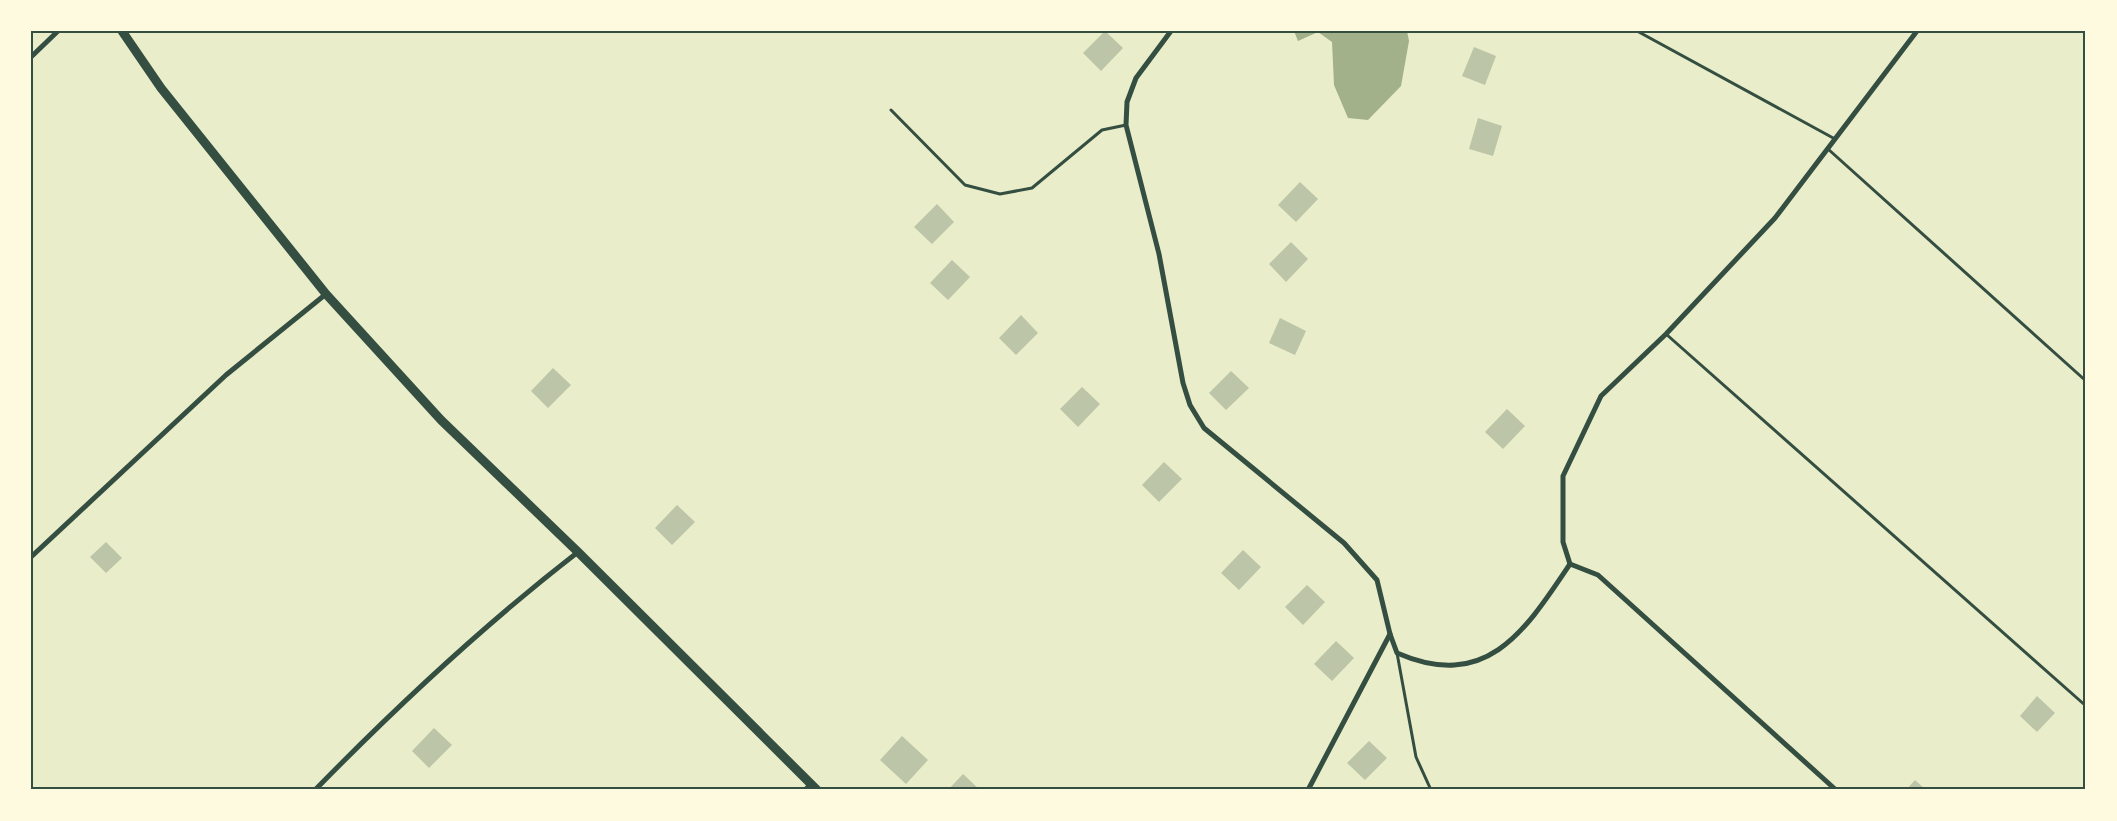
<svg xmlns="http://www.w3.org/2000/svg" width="2117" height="821" viewBox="0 0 2117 821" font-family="Barlow,sans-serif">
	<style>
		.water { fill: #a3b18a }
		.building { fill: #bcc5a7 }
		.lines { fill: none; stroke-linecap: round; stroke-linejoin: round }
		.service { stroke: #344e41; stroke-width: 3 }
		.minor { stroke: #344e41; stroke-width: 5 }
		.tertiary { stroke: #344e41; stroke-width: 9 }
		.neatline { fill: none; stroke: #344e41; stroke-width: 2 }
	</style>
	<rect width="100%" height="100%" fill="#e9edc9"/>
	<path class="water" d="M 1294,31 L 1407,31 L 1409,41 L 1401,86 L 1368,120 L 1348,118 L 1334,85 L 1332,42 L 1318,32 L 1298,41 Z"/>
	<g class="building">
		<path d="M 1105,31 L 1123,48 L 1101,71 L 1083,53 Z"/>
		<path d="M 1474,47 L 1496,56 L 1485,85 L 1462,76 Z"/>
		<path d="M 1478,118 L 1502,126 L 1493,156 L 1469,149 Z"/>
		<path d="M 1300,182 L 1318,199 L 1296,222 L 1278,205 Z"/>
		<path d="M 937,204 L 954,222 L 932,244 L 914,227 Z"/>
		<path d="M 1291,242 L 1308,259 L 1286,282 L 1269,264 Z"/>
		<path d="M 952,260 L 970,277 L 948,300 L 930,283 Z"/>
		<path d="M 1021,315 L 1038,333 L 1016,355 L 999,338 Z"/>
		<path d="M 1280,318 L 1306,331 L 1295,355 L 1269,343 Z"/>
		<path d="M 553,368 L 571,385 L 548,408 L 531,391 Z"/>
		<path d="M 1231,371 L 1249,388 L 1226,410 L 1209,393 Z"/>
		<path d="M 1082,387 L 1100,404 L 1078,427 L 1060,409 Z"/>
		<path d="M 1507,409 L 1525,426 L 1503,449 L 1485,432 Z"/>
		<path d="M 1164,462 L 1182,479 L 1159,502 L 1142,485 Z"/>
		<path d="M 677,505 L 695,522 L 672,545 L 655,528 Z"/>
		<path d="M 106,542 L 122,558 L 106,573 L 90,557 Z"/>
		<path d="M 1243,550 L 1261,567 L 1239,590 L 1221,573 Z"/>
		<path d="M 1307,585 L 1325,602 L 1303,625 L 1285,607 Z"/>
		<path d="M 1336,641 L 1354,658 L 1332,681 L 1314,664 Z"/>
		<path d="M 2037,696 L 2055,713 L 2037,732 L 2020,716 Z"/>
		<path d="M 434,728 L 452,745 L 429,768 L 412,751 Z"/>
		<path d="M 902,736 L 928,760 L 906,784 L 880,760 Z"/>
		<path d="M 1369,741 L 1387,758 L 1365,780 L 1347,763 Z"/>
		<path d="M 963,774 L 980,790 L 948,790 Z"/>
		<path d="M 1915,780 L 1926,790 L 1906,790 Z"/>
	</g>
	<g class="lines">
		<g class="service">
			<path d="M 1637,31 L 1835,139"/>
			<path d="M 891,110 L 965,185 L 1000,194 L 1032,188 L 1102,130 L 1126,125"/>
			<path d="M 1828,149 L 2086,381"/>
			<path d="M 1666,334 L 2086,706"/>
			<path d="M 1397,653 L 1416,757 L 1431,790"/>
		</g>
		<g class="minor">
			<path d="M 1171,31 L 1136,78 L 1127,102 L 1126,125 L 1159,254 L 1183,383 L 1190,405 L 1204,428 L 1344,543 L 1377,580 L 1390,634 L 1397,653 C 1487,692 1525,631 1570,564"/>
			<path d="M 31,57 L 58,31"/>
			<path d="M 31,557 L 226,375 L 326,294"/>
			<path d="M 1570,564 L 1563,542 L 1563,476 L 1601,396 L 1666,334 L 1775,218 L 1917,31"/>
			<path d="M 1570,564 L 1598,575 L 1836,790"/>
			<path d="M 315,790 C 398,705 485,624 578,552"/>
			<path d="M 805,790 L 811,784"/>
			<path d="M 1308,790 L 1390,634"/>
		</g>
		<path class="tertiary" d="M 122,31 L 161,88 L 326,294 L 441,420 L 578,552 L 817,790"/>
	</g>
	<rect width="2117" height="821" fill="none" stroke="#fefae0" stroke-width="65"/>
	<rect x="32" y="32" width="2052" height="756" class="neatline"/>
</svg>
